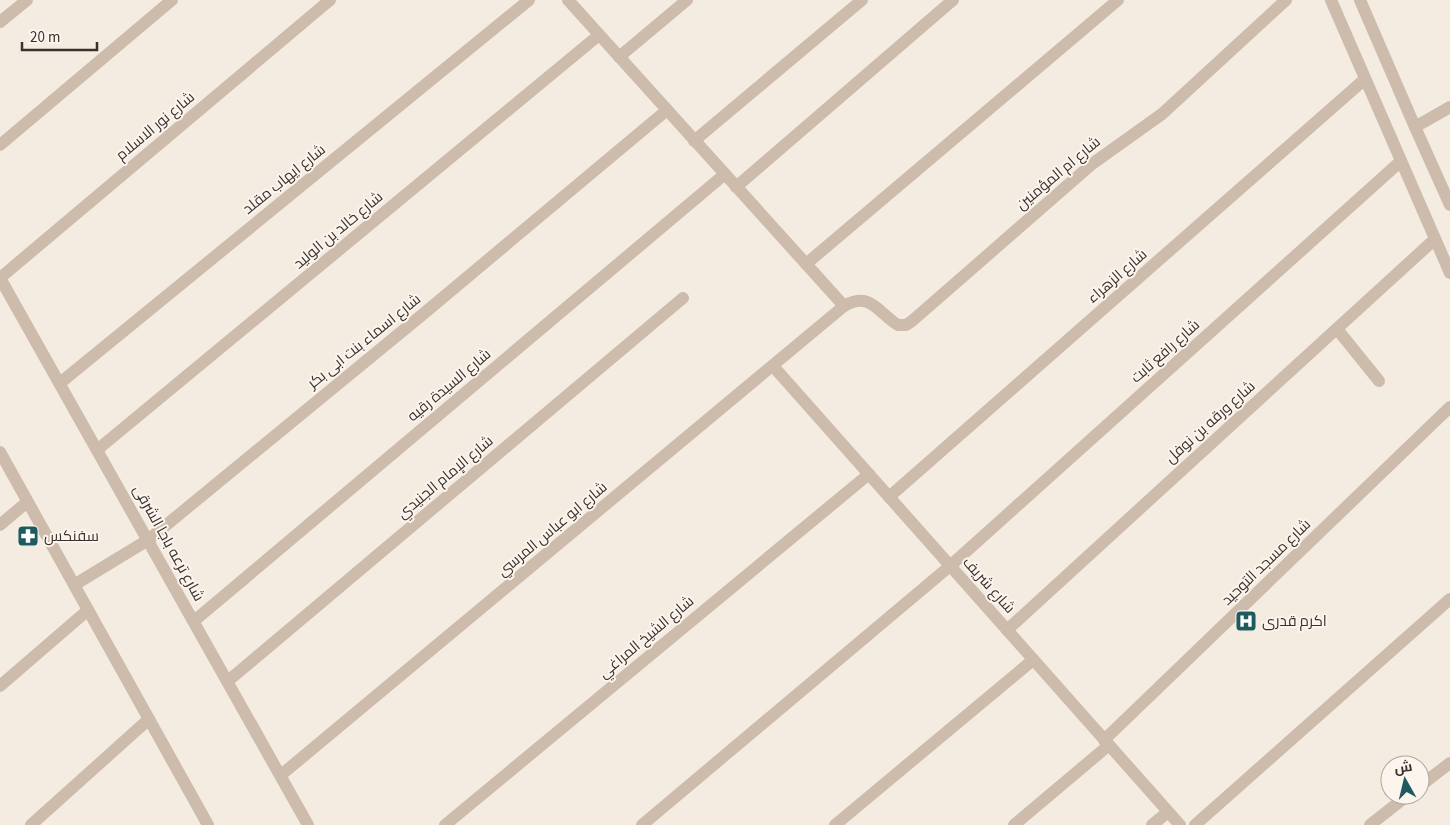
<svg xmlns="http://www.w3.org/2000/svg" width="1450" height="825" viewBox="0 0 1450 825" font-family="'Source Sans 3',Cairo,sans-serif">
	<style>
		.lines { fill: none; stroke-linecap: round; stroke-linejoin: round }
		.minor { stroke: #cdbbac; stroke-width: 12 }
		.labels { text-anchor: middle; stroke-width: 4; stroke-linejoin: round; paint-order: stroke }
		.street-label { font-size: 15px; fill: #3b302b; stroke: #fbf5ee }
		.poi-label { font-size: 15px; fill: #3b302b; stroke: #fbf5ee; text-anchor: start }
	</style>
	<rect width="100%" height="100%" fill="#f4ebe1"/>
	<g class="lines">
		<g class="minor">
			<path d="M 568,0 L 844,306"/>
			<path d="M 1331,0 L 1450,273"/>
			<path d="M 1360,0 L 1415,127 L 1450,205"/>
			<path d="M 0,22 L 27,0"/>
			<path d="M 619,57 L 687,0"/>
			<path d="M 1415,127 L 1450,107"/>
			<path d="M 694,141 L 862,0"/>
			<path d="M 0,145 L 172,0"/>
			<path d="M 736,187 L 953,0"/>
			<path d="M 806,264 L 1118,0"/>
			<path d="M 0,278 L 308,825"/>
			<path d="M 0,278 L 330,0"/>
			<path d="M 1337,329 L 1379,381"/>
			<path d="M 773,366 L 1180,825"/>
			<path d="M 60,383 L 529,0"/>
			<path d="M 97,450 L 599,35"/>
			<path d="M 0,452 L 208,825"/>
			<path d="M 889,497 L 1365,79"/>
			<path d="M 0,525 L 27,502"/>
			<path d="M 74,585 L 148,540 L 422,315 L 667,110"/>
			<path d="M 194,621 L 725,174"/>
			<path d="M 1007,630 L 1435,239"/>
			<path d="M 228,681 L 683,298"/>
			<path d="M 0,686 L 88,610"/>
			<path d="M 1104,740 L 1450,407"/>
			<path d="M 281,775 L 844,306 C 871,291 877,312 898,325 L 906,325 L 912,321 L 1092,164 L 1162,114 L 1286,0"/>
			<path d="M 1420,786 L 1450,763"/>
			<path d="M 31,825 L 149,719"/>
			<path d="M 445,825 L 869,474"/>
			<path d="M 642,825 L 950,566 L 1401,161"/>
			<path d="M 835,825 L 1033,660"/>
			<path d="M 1014,825 L 1109,745"/>
			<path d="M 1152,825 L 1168,812"/>
			<path d="M 1195,825 L 1450,599"/>
			<path d="M 1370,825 L 1408,795"/>
		</g>
	</g>
	<defs>
		<g id="pharmacy-square" transform="scale(1.125)"><rect x="-9" y="-9" width="18" height="18" rx="4" fill="#1f5a5e" stroke="#fbf5ee"/><path d="M-2-6h4v4h4v4h-4v4h-4v-4h-4v-4h4Z" fill="#fff"/></g>
		<g id="hospital-square" transform="scale(1.125)"><rect x="-9" y="-9" width="18" height="18" rx="4" fill="#1f5a5e" stroke="#fbf5ee"/><path d="M-5-5h3v3.5h4V-5h3V5h-3V1.5h-4V5h-3Z" fill="#fff"/></g>
	</defs>
	<g fill-rule="evenodd">
		<use href="#pharmacy-square" x="28" y="536"/>
		<use href="#hospital-square" x="1246" y="621"/>
	</g>
	<g class="labels">
		<g class="street-label">
			<text transform="translate(155 126) rotate(-40)" y="5">شارع نور الاسلام</text>
			<text transform="translate(1058 173) rotate(-40)" y="5">شارع ام المؤمنين</text>
			<text transform="translate(284 179) rotate(-39)" y="5">شارع ايهاب مقلد</text>
			<text transform="translate(338 230) rotate(-40)" y="5">شارع خالد بن الوليد</text>
			<text transform="translate(1117 276) rotate(-41)" y="5">شارع الزهراء</text>
			<text transform="translate(364 341) rotate(-39)" y="5">شارع اسماء بنت ابى بكر</text>
			<text transform="translate(1165 351) rotate(-42)" y="5">شارع رافع ثابت</text>
			<text transform="translate(449 385) rotate(-40)" y="5">شارع السيدة رقيه</text>
			<text transform="translate(1210 422) rotate(-42)" y="5">شارع ورقه بن نوفل</text>
			<text transform="translate(445 477) rotate(-40)" y="5">شارع الإمام الجنيدي</text>
			<text transform="translate(552 529) rotate(-40)" y="5">شارع ابو عباس المرسي</text>
			<text transform="translate(169 543) rotate(61)" y="5">شارع ترعه باجا الشرقى</text>
			<text transform="translate(1266 562) rotate(-44)" y="5">شارع مسجد التوحيد</text>
			<text transform="translate(989 585) rotate(48)" y="5">شارع شريف</text>
			<text transform="translate(646 637) rotate(-40)" y="5">شارع الشيخ المراغي</text>
		</g>
		<g class="poi-label">
			<text x="44" y="541">سفنكس</text>
			<text x="1262" y="626">اكرم قدرى</text>
		</g>
	</g>
	<g transform="translate(1405 780) rotate(352)"><circle r="24" fill="#fbf5ee" stroke="#aea6a0"/>
	<path d="M0-4L9 19L0 12L-9 19Z" fill="#1f5a5e"/>
	<text y="-8" font-size="14" font-weight="bold" text-anchor="middle" fill="#3b302b">ش</text>
	</g>
	<path d="M22 42v8h75v-8" fill="none" stroke="#3b302b" stroke-width="2.5"/>
	<text x="30" y="42" font-size="15" fill="#3b302b" stroke="#fbf5ee" stroke-width="4" paint-order="stroke">20 m</text>
</svg>
